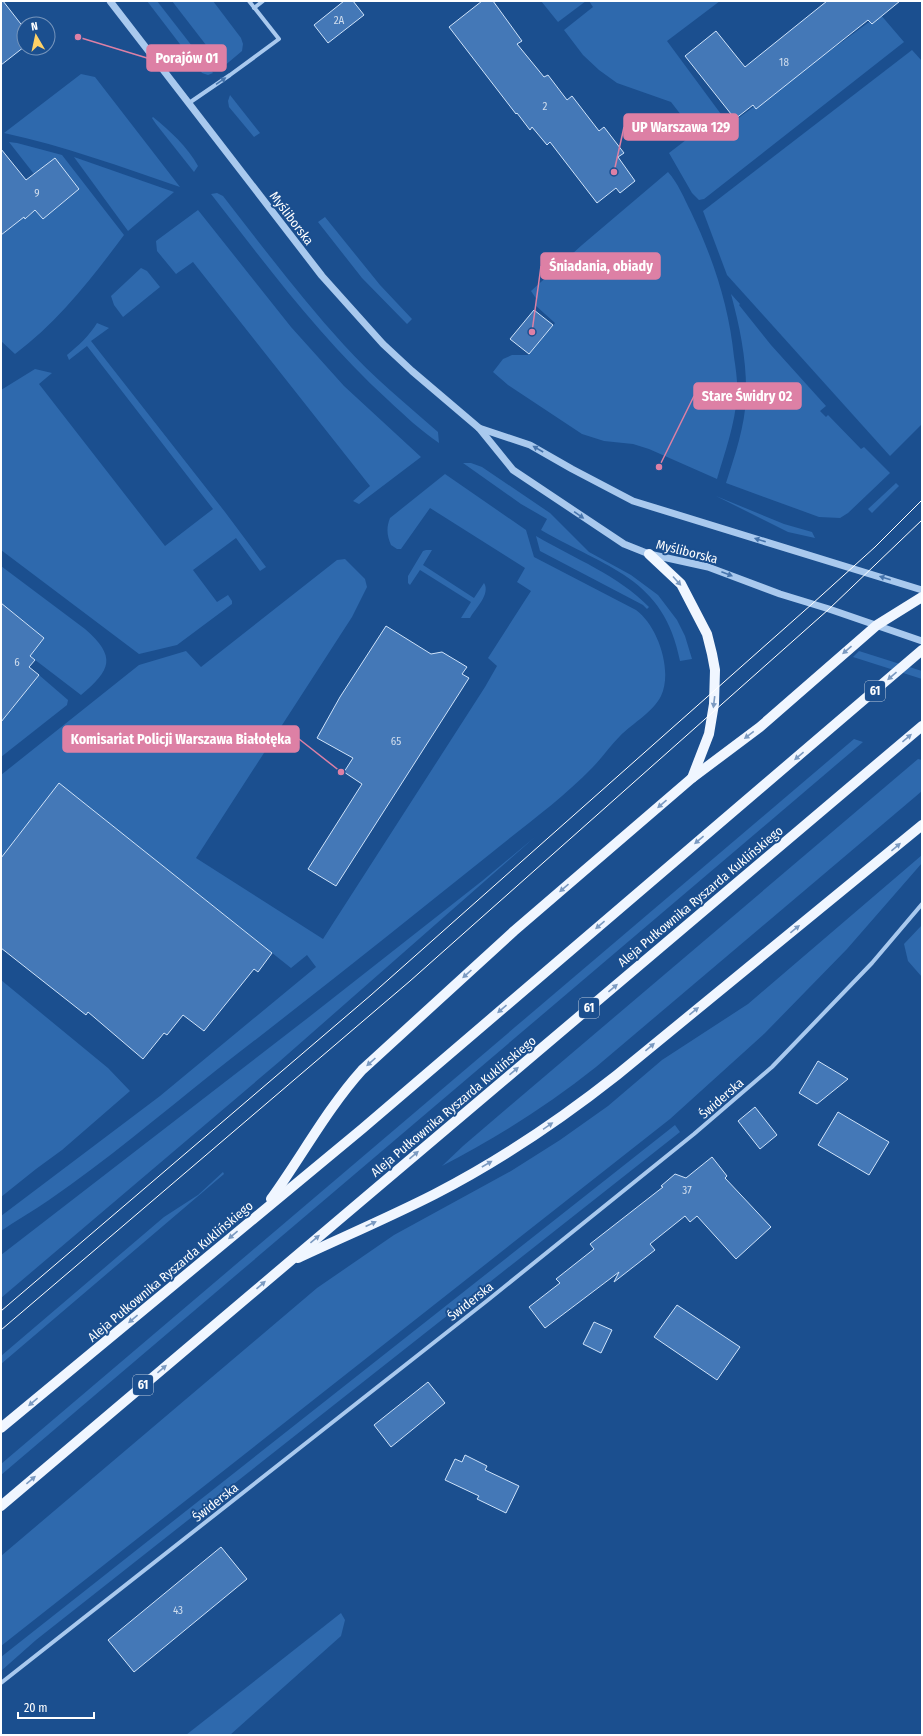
<svg xmlns="http://www.w3.org/2000/svg" width="923" height="1736" viewBox="0 0 923 1736" font-family="'Fira Sans Condensed',sans-serif">
	<style>
		.green { fill: #2e69ad }
		.building { fill: #4478b7; stroke: #cfe3fa }
		.lines { fill: none; stroke-linecap: round; stroke-linejoin: round }
		.minor { stroke: #a9c9ee; stroke-width: 4 }
		.tertiary { stroke: #a9c9ee; stroke-width: 7 }
		.primary { stroke: #f0f6ff; stroke-width: 10 }
		.tram { stroke: #fff; stroke-width: 1 }
		.oneway { fill: #4674ac }
		.oneway2 { fill: #7b9ac1 }
		.labels { text-anchor: middle; stroke-width: 4; stroke-linejoin: round; paint-order: stroke }
		.number-label { font-size: 11px; fill: #d0dded }
		.shield { fill: #1b4f8f; stroke: #bbcadd; stroke-width: 1 }
		.shield-label { font-size: 12px; font-weight: bold; fill: #fff }
		.street-label { font-size: 13px; fill: #fff; stroke: #1b4f8f }
		.leader { fill: none; stroke: #dd80a5; stroke-width: 1.5 }
		.callout-dot { fill: #dd80a5; stroke: #1b4f8f; stroke-width: 1.5 }
		.callout { fill: #dd80a5; stroke: #dd80a5; stroke-width: 1.5 }
		.callout-label { font-size: 14px; text-anchor: middle; font-weight: bold; fill: #fff }
	</style>
	<rect width="100%" height="100%" fill="#1b4f8f"/>
	<g class="green">
		<path d="M 147,1 L 157,1 L 213,73 L 208,75 L 202,73 Z"/>
		<path d="M 172,1 L 213,1 L 241,38 L 243,44 L 242,51 L 223,67 Z"/>
		<path d="M 541,1 L 586,1 L 558,22 Z"/>
		<path d="M 589,1 L 720,1 L 667,41 L 729,125 L 880,14 L 904,42 L 704,199 L 699,200 L 692,193 L 669,153 L 695,133 L 671,102 L 617,83 L 599,70 L 583,55 L 564,30 L 593,7 Z"/>
		<path d="M 912,50 L 922,61 L 922,424 L 890,456 L 727,275 L 703,211 Z"/>
		<path d="M 81,74 L 95,77 L 180,187 C 122,167 64,146 4,133 Z"/>
		<path d="M 230,95 L 260,133 L 254,137 L 229,107 L 228,101 Z"/>
		<path d="M 153,117 C 170,131 187,146 198,166 L 194,172 L 156,124 L 152,118 Z"/>
		<path d="M 9,142 L 17,143 L 62,155 L 124,235 C 92,278 58,322 15,354 L 1,341 L 1,235 L 24,217 L 26,219 L 35,210 L 43,219 L 68,198 L 55,158 L 34,174 Z"/>
		<path d="M 74,157 L 174,192 L 128,231 Z"/>
		<path d="M 668,172 C 678,183 684,198 691,212 C 713,258 729,306 734,357 C 736,370 738,383 737,396 C 735,424 725,452 717,479 L 649,449 L 633,444 L 604,441 L 582,434 L 508,385 L 493,372 L 503,359 L 512,355 L 528,355 L 555,323 L 535,305 L 537,300 L 531,291 L 582,245 Z"/>
		<path d="M 217,193 L 223,196 C 262,246 301,298 344,345 C 373,377 406,404 438,432 L 439,443 C 421,431 404,415 388,400 C 321,339 267,266 211,194 Z"/>
		<path d="M 198,210 L 291,327 L 344,386 L 421,457 L 359,504 L 353,501 L 370,486 L 193,262 L 176,274 L 157,251 L 156,241 Z"/>
		<path d="M 325,217 L 380,285 L 412,319 L 407,324 L 362,278 L 318,222 Z"/>
		<path d="M 141,268 L 147,271 L 160,287 L 123,317 L 114,305 L 111,296 Z"/>
		<path d="M 731,294 L 740,304 L 739,305 L 771,345 L 826,406 L 820,411 L 826,417 L 828,415 L 861,449 L 864,447 L 890,473 L 848,513 L 840,518 L 819,517 L 726,483 C 735,455 745,426 746,397 C 747,361 740,328 731,294 Z"/>
		<path d="M 97,323 L 109,328 L 91,341 L 225,512 L 266,567 L 260,571 L 236,538 L 193,570 L 217,602 L 228,595 L 232,601 L 232,604 L 177,645 L 139,654 L 1,550 L 1,390 L 35,369 L 52,373 L 39,384 L 165,546 L 213,509 L 87,346 L 69,360 L 67,355 C 79,345 89,336 97,323 Z"/>
		<path d="M 463,463 L 471,463 L 482,467 L 550,513 L 589,552 L 631,575 L 658,595 L 677,620 L 685,636 L 692,659 L 680,661 C 664,577 606,568 541,530 L 547,519 L 521,504 Z"/>
		<path d="M 445,474 L 526,530 L 534,557 L 636,610 C 658,626 673,671 661,696 C 653,712 633,723 620,736 C 610,746 602,758 592,768 C 561,800 524,826 490,854 C 399,927 307,1000 214,1072 C 160,1115 106,1161 49,1200 C 33,1211 17,1220 1,1231 L 1,1216 L 160,1096 L 316,967 L 307,955 L 291,968 L 59,783 L 1,858 L 1,775 L 139,665 L 186,651 L 201,667 L 337,560 L 345,559 L 365,579 L 367,587 L 352,617 L 196,858 L 323,939 L 485,687 L 497,666 L 488,658 L 531,591 L 517,582 L 525,568 L 430,508 L 401,549 L 397,549 L 391,545 C 387,536 386,528 390,518 Z"/>
		<path d="M 896,483 L 899,486 L 872,513 L 868,509 Z"/>
		<path d="M 716,496 L 784,524 L 812,532 L 815,538 L 788,532 Z"/>
		<path d="M 536,536 C 575,559 618,575 649,607 L 647,609 L 643,605 L 540,551 Z"/>
		<path d="M 426,550 L 432,550 L 423,565 L 474,598 L 484,583 C 491,594 475,609 470,618 L 461,618 L 471,602 L 420,570 L 410,585 L 408,583 L 408,576 L 423,551 Z"/>
		<path d="M 1,566 L 85,629 C 117,657 111,670 81,695 L 30,656 L 44,638 L 1,603 Z"/>
		<path d="M 859,651 L 922,671 L 922,679 L 853,657 Z"/>
		<path d="M 39,675 L 68,700 L 67,705 L 1,757 L 1,722 Z"/>
		<path d="M 854,739 L 863,742 L 1,1475 L 1,1464 Z"/>
		<path d="M 918,759 L 922,760 L 922,791 L 596,1067 C 548,1105 497,1138 442,1166 L 463,1146 L 518,1099 Z"/>
		<path d="M 535,837 L 280,1061 L 1,1298 L 1,1255 L 309,1017 L 482,881 Z"/>
		<path d="M 922,855 L 922,863 L 847,949 L 765,1033 L 670,1119 L 1,1646 L 1,1556 L 317,1288 L 394,1235 L 511,1171 L 560,1140 L 608,1106 L 662,1060 L 748,1004 Z"/>
		<path d="M 922,925 L 922,977 L 908,961 L 904,944 Z"/>
		<path d="M 1,980 L 108,1068 L 130,1091 L 62,1150 L 36,1169 L 1,1197 Z"/>
		<path d="M 675,1125 L 680,1132 L 36,1640 L 1,1671 L 1,1657 Z"/>
		<path d="M 223,1172 L 224,1174 L 1,1364 L 1,1356 L 164,1217 L 198,1195 Z"/>
		<path d="M 341,1613 L 345,1620 L 341,1636 L 230,1735 L 186,1735 Z"/>
	</g>
	<g class="building">
		<path d="M 1,1 L 3,1 L 24,28 L 24,47 L 1,65 Z"/>
		<path d="M 344,1 L 353,1 L 364,15 L 328,43 L 314,25 Z"/>
		<path d="M 482,1 L 493,1 L 522,41 L 517,44 L 544,77 L 548,75 L 567,100 L 572,96 L 599,131 L 604,127 L 624,153 L 618,157 L 635,181 L 620,193 L 616,188 L 597,203 L 550,142 L 547,145 L 532,127 L 530,130 L 517,113 L 516,114 L 449,27 Z"/>
		<path d="M 827,1 L 900,1 L 872,24 L 868,20 L 756,109 L 753,105 L 735,119 L 685,56 L 716,31 L 745,67 Z"/>
		<path d="M 1,149 L 26,180 L 55,158 L 79,189 L 43,219 L 35,210 L 25,219 L 24,217 L 1,235 Z"/>
		<path d="M 534,310 L 553,325 L 529,354 L 510,339 Z"/>
		<path d="M 1,603 L 44,638 L 30,656 L 35,660 L 29,667 L 39,675 L 1,722 Z"/>
		<path d="M 386,626 L 431,654 L 442,652 L 467,667 L 462,674 L 469,678 L 336,886 L 308,869 L 362,784 L 344,772 L 353,758 L 317,738 L 340,697 Z"/>
		<path d="M 59,783 L 272,953 L 258,972 L 254,969 L 204,1031 L 183,1015 L 167,1035 L 164,1033 L 143,1059 L 88,1012 L 86,1015 L 1,948 L 1,858 Z"/>
		<path d="M 818,1061 L 848,1079 L 817,1104 L 799,1093 Z"/>
		<path d="M 755,1107 L 777,1135 L 760,1149 L 738,1121 Z"/>
		<path d="M 838,1112 L 889,1142 L 869,1175 L 818,1145 Z"/>
		<path d="M 712,1157 L 727,1176 L 725,1178 L 771,1227 L 736,1259 L 697,1216 L 690,1222 L 685,1216 L 650,1244 L 655,1250 L 614,1282 L 619,1272 L 545,1328 L 529,1307 L 560,1283 L 556,1279 L 594,1249 L 590,1244 L 663,1187 L 661,1186 L 675,1174 L 686,1178 Z"/>
		<path d="M 677,1305 L 740,1347 L 717,1380 L 654,1337 Z"/>
		<path d="M 594,1322 L 612,1330 L 601,1353 L 583,1344 Z"/>
		<path d="M 428,1382 L 445,1403 L 391,1447 L 374,1425 Z"/>
		<path d="M 465,1455 L 487,1466 L 485,1470 L 519,1486 L 506,1513 L 477,1499 L 479,1496 L 445,1480 L 455,1459 L 462,1462 Z"/>
		<path d="M 221,1547 L 247,1579 L 134,1672 L 108,1640 Z"/>
	</g>
	<g class="lines">
		<g class="minor">
			<path d="M 254,8 L 263,1"/>
			<path d="M 189,103 L 230,75 L 279,39 L 249,1"/>
			<path d="M 1,1683 L 488,1300 L 694,1134 L 772,1067 L 872,963 L 922,904"/>
		</g>
		<g class="tertiary">
			<path d="M 110,1 L 322,276 L 383,344 L 412,371 L 479,428 L 513,470 L 624,544 L 649,554 L 708,567 L 780,594 L 829,609 L 922,641"/>
			<path d="M 479,428 L 530,445 L 572,469 L 633,501 L 922,590"/>
		</g>
		<g class="primary">
			<path d="M 649,554 L 681,584 L 707,634 L 712,654 L 715,670 L 714,704 L 709,734 L 692,778"/>
			<path d="M 271,1199 C 302,1156 327,1109 362,1070 L 514,931 L 692,778 L 760,727 L 877,625 L 922,597"/>
			<path d="M 298,1258 C 343,1237 390,1217 435,1194 C 499,1161 560,1120 617,1075 L 922,825"/>
			<path d="M 1,1428 L 362,1129 L 922,650"/>
			<path d="M 1,1506 L 922,726"/>
		</g>
		<g class="tram">
			<path d="M 1,1311 L 371,995 L 812,604 L 875,547 L 922,500"/>
			<path d="M 1,1330 L 410,981 L 829,609 L 922,520"/>
		</g>
	</g>
	<defs><path id="oneway-solid" d="M-6-.8H1V-3.2L6.5 0L1 3.2V.8H-6Z"/></defs>
	<g class="oneway">
		<use href="#oneway-solid" transform="translate(221 81) rotate(-34)"/>
		<use href="#oneway-solid" transform="translate(538 449) rotate(-150)"/>
		<use href="#oneway-solid" transform="translate(579 515) rotate(35)"/>
		<use href="#oneway-solid" transform="translate(760 540) rotate(-163)"/>
		<use href="#oneway-solid" transform="translate(727 574) rotate(21)"/>
		<use href="#oneway-solid" transform="translate(885 578) rotate(-162)"/>
	</g>
	<g class="oneway2">
		<use href="#oneway-solid" transform="translate(677 581) rotate(48)"/>
		<use href="#oneway-solid" transform="translate(847 650) rotate(139)"/>
		<use href="#oneway-solid" transform="translate(892 676) rotate(139)"/>
		<use href="#oneway-solid" transform="translate(714 702) rotate(97)"/>
		<use href="#oneway-solid" transform="translate(749 735) rotate(143)"/>
		<use href="#oneway-solid" transform="translate(907 738) rotate(-40)"/>
		<use href="#oneway-solid" transform="translate(799 756) rotate(140)"/>
		<use href="#oneway-solid" transform="translate(662 804) rotate(139)"/>
		<use href="#oneway-solid" transform="translate(699 840) rotate(140)"/>
		<use href="#oneway-solid" transform="translate(896 847) rotate(-40)"/>
		<use href="#oneway-solid" transform="translate(564 888) rotate(139)"/>
		<use href="#oneway-solid" transform="translate(600 925) rotate(140)"/>
		<use href="#oneway-solid" transform="translate(795 929) rotate(-39)"/>
		<use href="#oneway-solid" transform="translate(467 974) rotate(138)"/>
		<use href="#oneway-solid" transform="translate(613 988) rotate(-40)"/>
		<use href="#oneway-solid" transform="translate(502 1009) rotate(139)"/>
		<use href="#oneway-solid" transform="translate(694 1011) rotate(-39)"/>
		<use href="#oneway-solid" transform="translate(650 1047) rotate(-40)"/>
		<use href="#oneway-solid" transform="translate(371 1062) rotate(138)"/>
		<use href="#oneway-solid" transform="translate(514 1071) rotate(-40)"/>
		<use href="#oneway-solid" transform="translate(548 1126) rotate(-34)"/>
		<use href="#oneway-solid" transform="translate(414 1155) rotate(-40)"/>
		<use href="#oneway-solid" transform="translate(487 1164) rotate(-30)"/>
		<use href="#oneway-solid" transform="translate(371 1224) rotate(-25)"/>
		<use href="#oneway-solid" transform="translate(233 1235) rotate(140)"/>
		<use href="#oneway-solid" transform="translate(315 1239) rotate(-40)"/>
		<use href="#oneway-solid" transform="translate(261 1285) rotate(-41)"/>
		<use href="#oneway-solid" transform="translate(133 1319) rotate(140)"/>
		<use href="#oneway-solid" transform="translate(162 1369) rotate(-40)"/>
		<use href="#oneway-solid" transform="translate(33 1402) rotate(140)"/>
		<use href="#oneway-solid" transform="translate(31 1480) rotate(-40)"/>
	</g>
	<g class="labels">
		<g class="number-label">
			<text x="339" y="24">2A</text>
			<text x="784" y="66">18</text>
			<text x="545" y="110">2</text>
			<text x="37" y="197">9</text>
			<text x="17" y="666">6</text>
			<text x="396" y="745">65</text>
			<text x="687" y="1194">37</text>
			<text x="178" y="1614">43</text>
		</g>
		<g class="shield">
			<rect x="865" y="681" width="20" height="20" rx="3"/>
			<rect x="579" y="998" width="20" height="20" rx="3"/>
			<rect x="133" y="1375" width="20" height="20" rx="3"/>
		</g>
		<g class="shield-label">
			<text x="875" y="695">61</text>
			<text x="589" y="1012">61</text>
			<text x="143" y="1389">61</text>
		</g>
		<g class="street-label">
			<text transform="translate(292 218) rotate(53)" y="5">Myśliborska</text>
			<text transform="translate(687 551) rotate(14)" y="5">Myśliborska</text>
			<text transform="translate(700 896) rotate(-40)" y="5">Aleja Pułkownika Ryszarda Kuklińskiego</text>
			<text transform="translate(721 1098) rotate(-41)" y="5">Świderska</text>
			<text transform="translate(453 1106) rotate(-40)" y="5">Aleja Pułkownika Ryszarda Kuklińskiego</text>
			<text transform="translate(170 1271) rotate(-40)" y="5">Aleja Pułkownika Ryszarda Kuklińskiego</text>
			<text transform="translate(470 1301) rotate(-38)" y="5">Świderska</text>
			<text transform="translate(215 1502) rotate(-38)" y="5">Świderska</text>
		</g>
	</g>
	<path class="leader" d="M78 37L147 58M614 172L624 127M532 332L541 266M659 467L694 396M341 772L299 739"/>
	<g class="callout-dot">
		<circle cx="78" cy="37" r="4"/>
		<circle cx="614" cy="172" r="4"/>
		<circle cx="532" cy="332" r="4"/>
		<circle cx="659" cy="467" r="4"/>
		<circle cx="341" cy="772" r="4"/>
	</g>
	<g class="callout">
		<rect x="147" y="45" width="79" height="26" rx="4"/>
		<rect x="624" y="114" width="114" height="26" rx="4"/>
		<rect x="541" y="253" width="119" height="26" rx="4"/>
		<rect x="694" y="383" width="107" height="26" rx="4"/>
		<rect x="63" y="726" width="236" height="26" rx="4"/>
	</g>
	<g class="callout-label">
		<text x="187" y="63">Porajów 01</text>
		<text x="681" y="132">UP Warszawa 129</text>
		<text x="601" y="271">Śniadania, obiady</text>
		<text x="747" y="401">Stare Świdry 02</text>
		<text x="181" y="744">Komisariat Policji Warszawa Białołęka</text>
	</g>
	<rect width="923" height="1736" fill="none" stroke="#ffffff" stroke-width="4"/>
	<g transform="translate(36 36) rotate(351)"><circle r="19" fill="#1b4f8f" stroke="#7695bc"/>
	<path d="M0-3L7 15L0 10L-7 15Z" fill="#ffd166"/>
	<text y="-6" font-size="11" font-weight="bold" text-anchor="middle" fill="#ffffff">N</text>
	</g>
	<path d="M18 1712v6h76v-6" fill="none" stroke="#ffffff" stroke-width="2"/>
	<text x="24" y="1712" font-size="12" fill="#ffffff" stroke="#1b4f8f" stroke-width="3" paint-order="stroke">20 m</text>
</svg>
